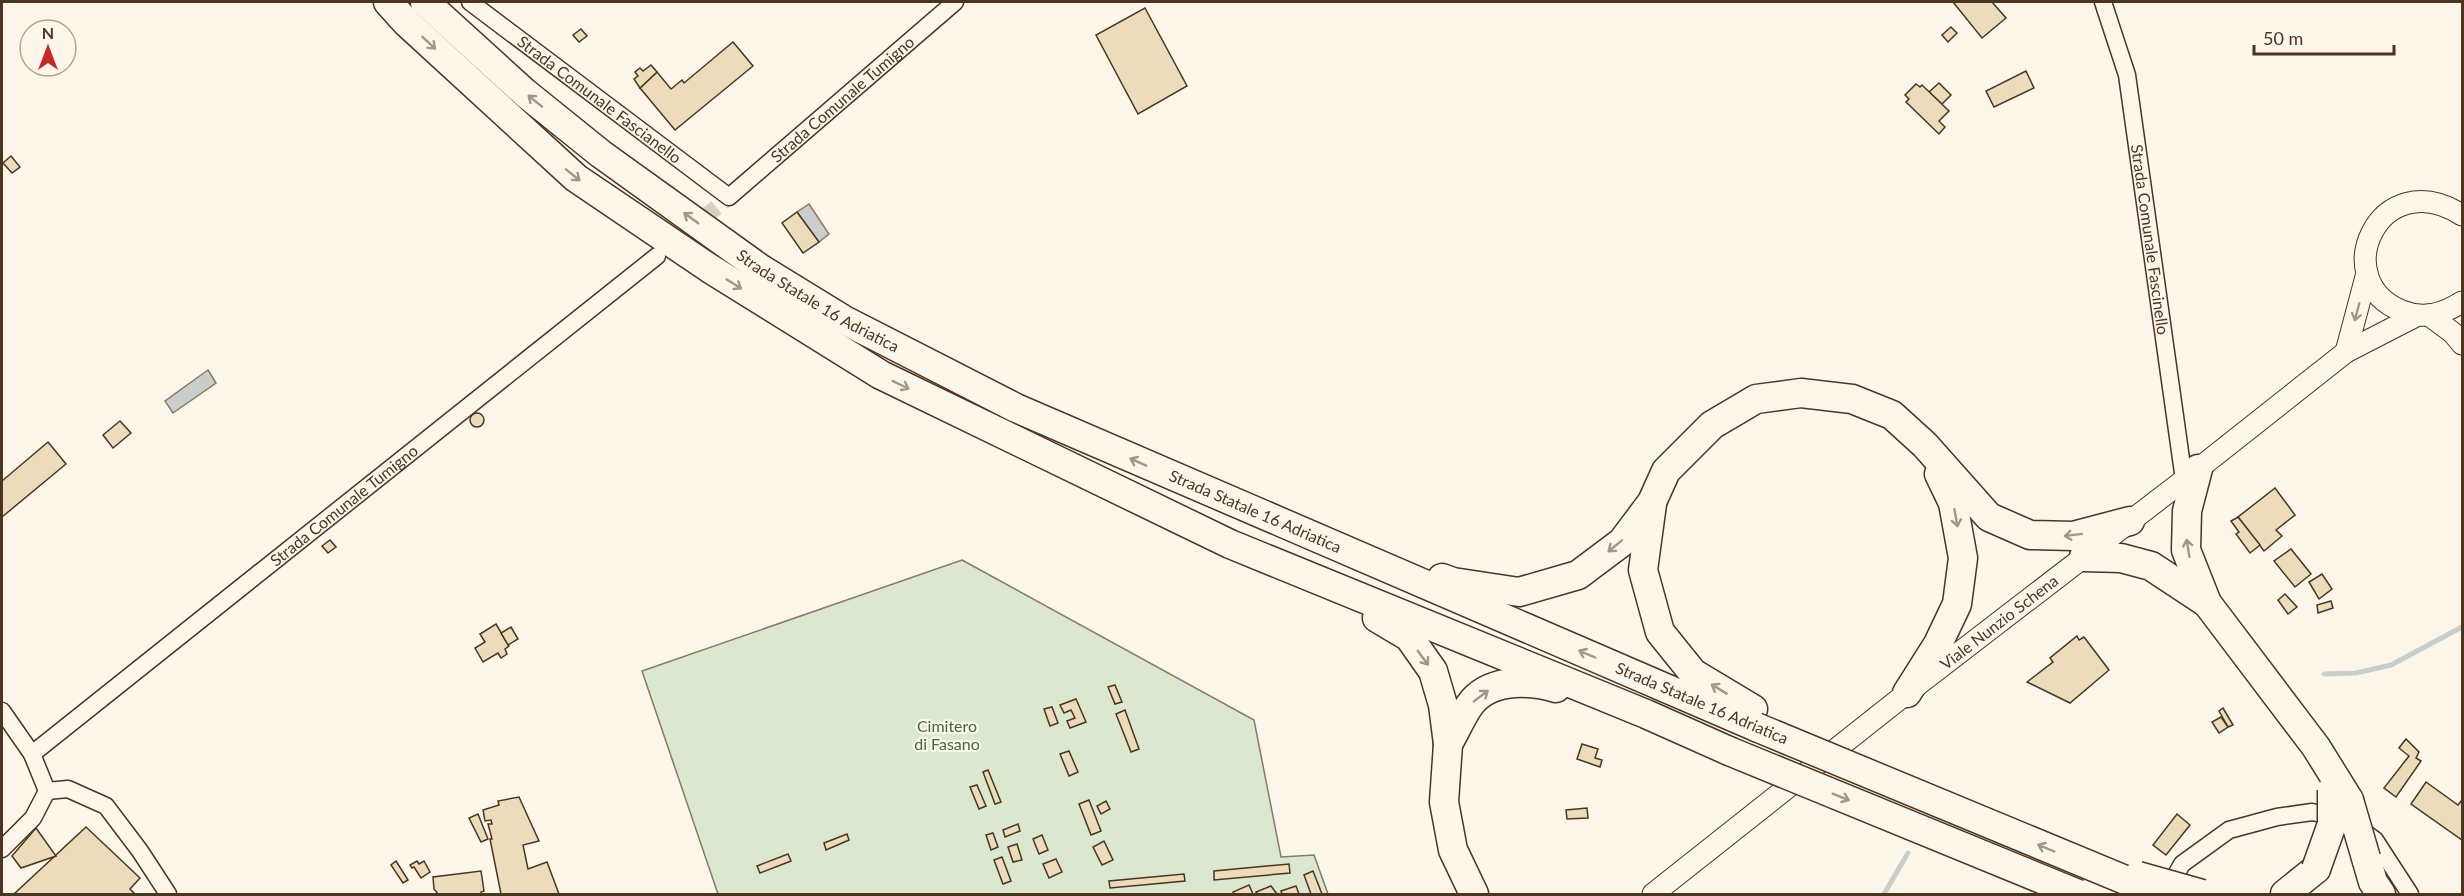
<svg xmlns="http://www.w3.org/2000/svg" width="2464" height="896" viewBox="0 0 2464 896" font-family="Lato,sans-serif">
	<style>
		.green { fill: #dce7d0; stroke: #887966; stroke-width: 1.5 }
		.water { fill: #c9cecd; stroke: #887966; stroke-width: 1.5 }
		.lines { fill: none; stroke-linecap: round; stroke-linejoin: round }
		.stream { stroke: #c9cecd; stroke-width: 5 }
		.building { fill: #ecdcbc; stroke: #4a3520; stroke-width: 1.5 }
		.minor-tunnel { stroke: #d8cfc1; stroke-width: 16; stroke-dasharray: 16 8; stroke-linecap: butt }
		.minor-casing { stroke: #4a3520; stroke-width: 19 }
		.tertiary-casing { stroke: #4a3520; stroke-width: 23 }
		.trunk-casing { stroke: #4a3520; stroke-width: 31 }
		.minor { stroke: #fbf6e9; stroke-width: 16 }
		.tertiary { stroke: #fbf6e9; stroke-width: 21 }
		.trunk { stroke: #fbf6e9; stroke-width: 28 }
		.trunk-bridge-casing { stroke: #4a3520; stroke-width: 31; stroke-linecap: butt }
		.trunk-bridge { stroke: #fbf6e9; stroke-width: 28 }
		.oneway { stroke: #a29684 }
		.labels { text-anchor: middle; stroke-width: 4.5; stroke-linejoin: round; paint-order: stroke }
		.street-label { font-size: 16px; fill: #4a3520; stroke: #fbf6e9 }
		.park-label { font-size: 16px; fill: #436837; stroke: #fbf6e9 }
	</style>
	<rect width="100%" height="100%" fill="#fbf6e9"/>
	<path class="green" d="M 962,560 L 1254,720 L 1281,857 L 1314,855 L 1328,894 L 718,894 L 642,671 Z"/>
	<g class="water">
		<path d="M 809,204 L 829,234 L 819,242 L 797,212 Z"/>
		<path d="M 208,370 L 216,383 L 173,413 L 165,401 Z"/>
	</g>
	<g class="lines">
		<g class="stream">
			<path d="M 2324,674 L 2356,673 L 2391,665 L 2462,627"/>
			<path d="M 1884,894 L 1908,853"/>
		</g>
	</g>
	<g class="building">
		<path d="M 1953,2 L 1992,2 L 2006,18 L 1982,38 Z"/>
		<path d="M 1145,8 L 1187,86 L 1138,114 L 1096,35 Z"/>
		<path d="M 1951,27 L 1957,33 L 1948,42 L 1942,35 Z"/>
		<path d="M 581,29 L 587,36 L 579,42 L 573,35 Z"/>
		<path d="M 733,42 L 753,66 L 675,130 L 640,88 L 657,72 L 671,89 L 682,80 L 684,83 Z"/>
		<path d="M 651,65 L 657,72 L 640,88 L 634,79 L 638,76 L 635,72 L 640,68 L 643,71 Z"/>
		<path d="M 2026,71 L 2034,88 L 1994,107 L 1986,91 Z"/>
		<path d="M 1939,83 L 1951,95 L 1942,104 L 1929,92 Z"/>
		<path d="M 1916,84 L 1920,87 L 1922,85 L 1949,111 L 1939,121 L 1945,127 L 1939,134 L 1906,102 L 1909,99 L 1905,95 Z"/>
		<path d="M 11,156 L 20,167 L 12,173 L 3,163 Z"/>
		<path d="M 797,212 L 819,242 L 803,253 L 782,223 Z"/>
		<circle cx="477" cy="420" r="7"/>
		<path d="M 120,421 L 131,433 L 113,448 L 103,435 Z"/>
		<path d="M 48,442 L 66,464 L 2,517 L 2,481 Z"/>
		<path d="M 2275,488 L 2295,515 L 2276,530 L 2282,536 L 2264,551 L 2238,517 Z"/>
		<path d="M 2238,517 L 2260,545 L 2250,553 L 2236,534 L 2239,532 L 2231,521 Z"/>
		<path d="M 330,540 L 336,547 L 328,553 L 322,546 Z"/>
		<path d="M 2291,549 L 2311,574 L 2295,587 L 2274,561 Z"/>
		<path d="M 2322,574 L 2332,589 L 2319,599 L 2309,582 Z"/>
		<path d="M 2285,594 L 2297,607 L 2288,614 L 2278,600 Z"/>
		<path d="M 2331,601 L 2333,608 L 2318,613 L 2317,605 Z"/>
		<path d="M 496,624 L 509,646 L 505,649 L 507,654 L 501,658 L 498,653 L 483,662 L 475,648 L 485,642 L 480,634 Z"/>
		<path d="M 511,627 L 518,639 L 508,645 L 501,633 Z"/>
		<path d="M 2077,636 L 2079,640 L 2084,637 L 2109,670 L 2070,703 L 2027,682 L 2053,662 L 2050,658 Z"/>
		<path d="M 1115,685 L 1122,702 L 1115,704 L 1108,687 Z"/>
		<path d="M 1076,699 L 1086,722 L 1070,728 L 1067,721 L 1075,718 L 1071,710 L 1064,713 L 1060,705 Z"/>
		<path d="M 1052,707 L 1058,723 L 1050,726 L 1044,709 Z"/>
		<path d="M 2223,708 L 2233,725 L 2228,727 L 2219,711 Z"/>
		<path d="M 1125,710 L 1139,749 L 1131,752 L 1116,714 Z"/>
		<path d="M 2221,717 L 2228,727 L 2219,733 L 2212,722 Z"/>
		<path d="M 2406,739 L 2419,752 L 2416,758 L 2421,761 L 2396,797 L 2384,788 L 2409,756 L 2399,748 Z"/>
		<path d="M 1582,744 L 1598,749 L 1595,758 L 1602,760 L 1600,767 L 1577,759 Z"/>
		<path d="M 1069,751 L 1078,772 L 1069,776 L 1060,754 Z"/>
		<path d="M 988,770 L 1001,802 L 995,804 L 983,772 Z"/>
		<path d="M 2426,782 L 2458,805 L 2462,800 L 2462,840 L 2411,804 Z"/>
		<path d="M 977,785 L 986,806 L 979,809 L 970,787 Z"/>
		<path d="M 519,797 L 539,841 L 523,845 L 528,869 L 547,862 L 559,894 L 501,894 L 490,839 L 492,839 L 488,824 L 492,824 L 491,820 L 485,821 L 483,810 L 499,805 L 498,801 Z"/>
		<path d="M 1089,800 L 1101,831 L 1091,835 L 1079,804 Z"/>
		<path d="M 1106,801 L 1110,809 L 1101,814 L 1097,806 Z"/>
		<path d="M 1587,808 L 1588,818 L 1567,819 L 1566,810 Z"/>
		<path d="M 478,814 L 488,839 L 481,842 L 469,818 Z"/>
		<path d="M 2177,814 L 2190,825 L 2166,855 L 2153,845 Z"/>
		<path d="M 1018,824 L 1020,831 L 1005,837 L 1003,830 Z"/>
		<path d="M 86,827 L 140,878 L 130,889 L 135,894 L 14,894 Z"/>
		<path d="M 36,828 L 56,856 L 21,868 L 12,856 Z"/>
		<path d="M 993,833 L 998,847 L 991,850 L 986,835 Z"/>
		<path d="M 847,834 L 849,840 L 826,850 L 824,843 Z"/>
		<path d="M 1042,835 L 1048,850 L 1039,854 L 1033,839 Z"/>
		<path d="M 1104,841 L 1113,860 L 1102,865 L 1093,847 Z"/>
		<path d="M 1017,844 L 1022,860 L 1013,862 L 1008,847 Z"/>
		<path d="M 788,854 L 791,861 L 760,873 L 757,866 Z"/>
		<path d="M 1002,857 L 1011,881 L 1003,884 L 994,860 Z"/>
		<path d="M 1056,859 L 1062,872 L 1049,878 L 1043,864 Z"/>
		<path d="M 396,861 L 408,880 L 403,883 L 391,865 Z"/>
		<path d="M 417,861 L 419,864 L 424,861 L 430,872 L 421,878 L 414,867 L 412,868 L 410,865 Z"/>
		<path d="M 1289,864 L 1290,873 L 1214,880 L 1214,871 Z"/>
		<path d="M 481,871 L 484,891 L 481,892 L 481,894 L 438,894 L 434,889 L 433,877 Z"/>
		<path d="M 1313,871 L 1322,894 L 1311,894 L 1304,875 Z"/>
		<path d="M 1184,874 L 1185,881 L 1110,888 L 1109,881 Z"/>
		<path d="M 1249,885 L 1253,894 L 1234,894 L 1233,892 Z"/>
		<path d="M 1271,886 L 1277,894 L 1258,894 L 1256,892 Z"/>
		<path d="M 1296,886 L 1299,894 L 1282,894 L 1281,891 Z"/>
	</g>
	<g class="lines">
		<path class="minor-tunnel" d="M 667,248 L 729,197"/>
		<g class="minor-casing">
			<g id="minor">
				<path id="s1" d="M 470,2 L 729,197 L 955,2"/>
				<path id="s2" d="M 2103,2 L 2127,75 L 2184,480"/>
				<path d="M 2,711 L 32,754 L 47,791"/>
				<path id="s3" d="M 32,754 L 657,256"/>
				<path d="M 47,791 L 68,789 L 106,806 L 140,851 L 168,894"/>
				<path d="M 2,849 L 33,818 L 47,791"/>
				<path d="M 2167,891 L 2182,864 L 2229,830 L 2277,817 L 2312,812 L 2346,819 L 2375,840 L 2410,894"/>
			</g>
		</g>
		<g class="tertiary-casing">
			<g id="tertiary">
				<path d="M 2462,215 C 2379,162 2326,281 2402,311 C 2424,320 2443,314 2462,302"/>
				<path d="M 2429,315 L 2453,333 L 2462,344"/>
				<path d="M 2346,352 L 2367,273"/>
				<path id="s4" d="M 1653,894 L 1907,693 L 2184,480 L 2346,352 L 2416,316"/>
			</g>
		</g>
		<g class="trunk-casing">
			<g id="trunk">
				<path d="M 388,2 L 407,23 L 576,178 L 709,268 L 881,375 L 1230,544 L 1646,714 L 1729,751"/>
				<path id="s5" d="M 425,2 L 524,92 L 601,154 L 761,269 L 844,320 L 1016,408 L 1756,727"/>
				<path d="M 2198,469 L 2187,511 L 2186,550 L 2207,603 L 2316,747 L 2349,800"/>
				<path d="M 1652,504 L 1643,570 L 1660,632 L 1693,673 L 1753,709"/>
				<path d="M 2084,557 L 2121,558 L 2151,566 L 2207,603"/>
				<path d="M 1442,578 L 1453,582 L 1519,592 L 1578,575 L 1622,542 L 1652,502 L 1666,471 L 1712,425 L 1756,399 L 1801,393 L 1852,399 L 1892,415 L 1925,445 L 1989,517 L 2030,535 L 2073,536 L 2130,521"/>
				<path d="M 1377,618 L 1409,637 L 1433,671 L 1443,705 L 1448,744 L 1444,802 L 1453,850 L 1474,894"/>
				<path d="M 1907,693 L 1938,644 L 1957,604 L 1963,558 L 1953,503 L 1939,474"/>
				<path d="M 1448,744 C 1455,732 1461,718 1469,706 C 1488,678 1528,680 1556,688"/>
				<path d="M 2366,858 L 2373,882 L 2381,894"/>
				<path d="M 2285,894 L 2316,869"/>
			</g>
		</g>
		<use href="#minor" class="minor"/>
		<use href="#tertiary" class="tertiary"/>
		<use href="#trunk" class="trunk"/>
		<g class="trunk-bridge-casing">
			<g id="trunk-bridge">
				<path d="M 1756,727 L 2159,894"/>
				<path d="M 1729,751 L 2078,894"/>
				<path d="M 2349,800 L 2366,858"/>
				<path d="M 2316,869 L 2332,824 L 2332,790"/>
				<path d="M 2138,876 L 2202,894"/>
			</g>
		</g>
		<use href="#trunk-bridge" class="trunk-bridge"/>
	</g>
	<defs><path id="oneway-shaft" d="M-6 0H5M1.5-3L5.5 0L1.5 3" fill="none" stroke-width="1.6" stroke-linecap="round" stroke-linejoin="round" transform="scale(1.5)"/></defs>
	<g class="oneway">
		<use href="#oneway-shaft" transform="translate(429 43) rotate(43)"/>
		<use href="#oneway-shaft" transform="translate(535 101) rotate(-141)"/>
		<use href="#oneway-shaft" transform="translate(573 175) rotate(39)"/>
		<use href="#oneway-shaft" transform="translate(691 218) rotate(-144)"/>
		<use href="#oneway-shaft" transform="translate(734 284) rotate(32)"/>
		<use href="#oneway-shaft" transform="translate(2357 312) rotate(105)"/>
		<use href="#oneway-shaft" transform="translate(901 385) rotate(26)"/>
		<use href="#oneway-shaft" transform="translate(1138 462) rotate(-156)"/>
		<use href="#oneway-shaft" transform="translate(1956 518) rotate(80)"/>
		<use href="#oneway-shaft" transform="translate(2073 535) rotate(173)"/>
		<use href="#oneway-shaft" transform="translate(1615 546) rotate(141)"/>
		<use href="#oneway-shaft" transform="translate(2188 548) rotate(-99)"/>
		<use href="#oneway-shaft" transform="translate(1587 654) rotate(-157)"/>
		<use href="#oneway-shaft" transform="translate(1423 658) rotate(54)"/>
		<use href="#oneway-shaft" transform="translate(1719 689) rotate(-149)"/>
		<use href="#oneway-shaft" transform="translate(1481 696) rotate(-37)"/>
		<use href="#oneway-shaft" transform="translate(1841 797) rotate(22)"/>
		<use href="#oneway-shaft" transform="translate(2046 848) rotate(-157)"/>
	</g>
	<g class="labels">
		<g class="street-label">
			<text dy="6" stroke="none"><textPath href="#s1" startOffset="162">Strada Comunale Fascianello</textPath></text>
			<text dy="6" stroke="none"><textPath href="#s1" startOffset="474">Strada Comunale Tumigno</textPath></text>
			<text dy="6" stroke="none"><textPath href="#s2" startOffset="243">Strada Comunale Fascinello</textPath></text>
			<text dy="6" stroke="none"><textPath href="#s5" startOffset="495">Strada Statale 16 Adriatica</textPath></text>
			<text dy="6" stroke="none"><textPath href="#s3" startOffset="399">Strada Comunale Tumigno</textPath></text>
			<text dy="6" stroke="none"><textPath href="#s5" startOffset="981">Strada Statale 16 Adriatica</textPath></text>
			<text dy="6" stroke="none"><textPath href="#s4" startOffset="440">Viale Nunzio Schena</textPath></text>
			<text transform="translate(1702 703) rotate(23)" y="6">Strada Statale 16 Adriatica</text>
		</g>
		<g class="park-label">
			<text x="947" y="732">Cimitero<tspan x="947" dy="18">di Fasano</tspan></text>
		</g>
	</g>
	<rect width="2464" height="896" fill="none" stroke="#4a3520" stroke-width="6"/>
	<g transform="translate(48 48)"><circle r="28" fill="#fbf6e9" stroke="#b4a999" stroke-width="1.5"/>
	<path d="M0-4.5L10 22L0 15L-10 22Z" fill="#c62828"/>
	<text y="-9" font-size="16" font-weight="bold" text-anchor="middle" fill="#4a3520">N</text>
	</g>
	<path d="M2254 45v9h140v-9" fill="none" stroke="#4a3520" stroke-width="3"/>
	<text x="2263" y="45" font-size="18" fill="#4a3520" stroke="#fbf6e9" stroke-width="4.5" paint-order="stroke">50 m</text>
</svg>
